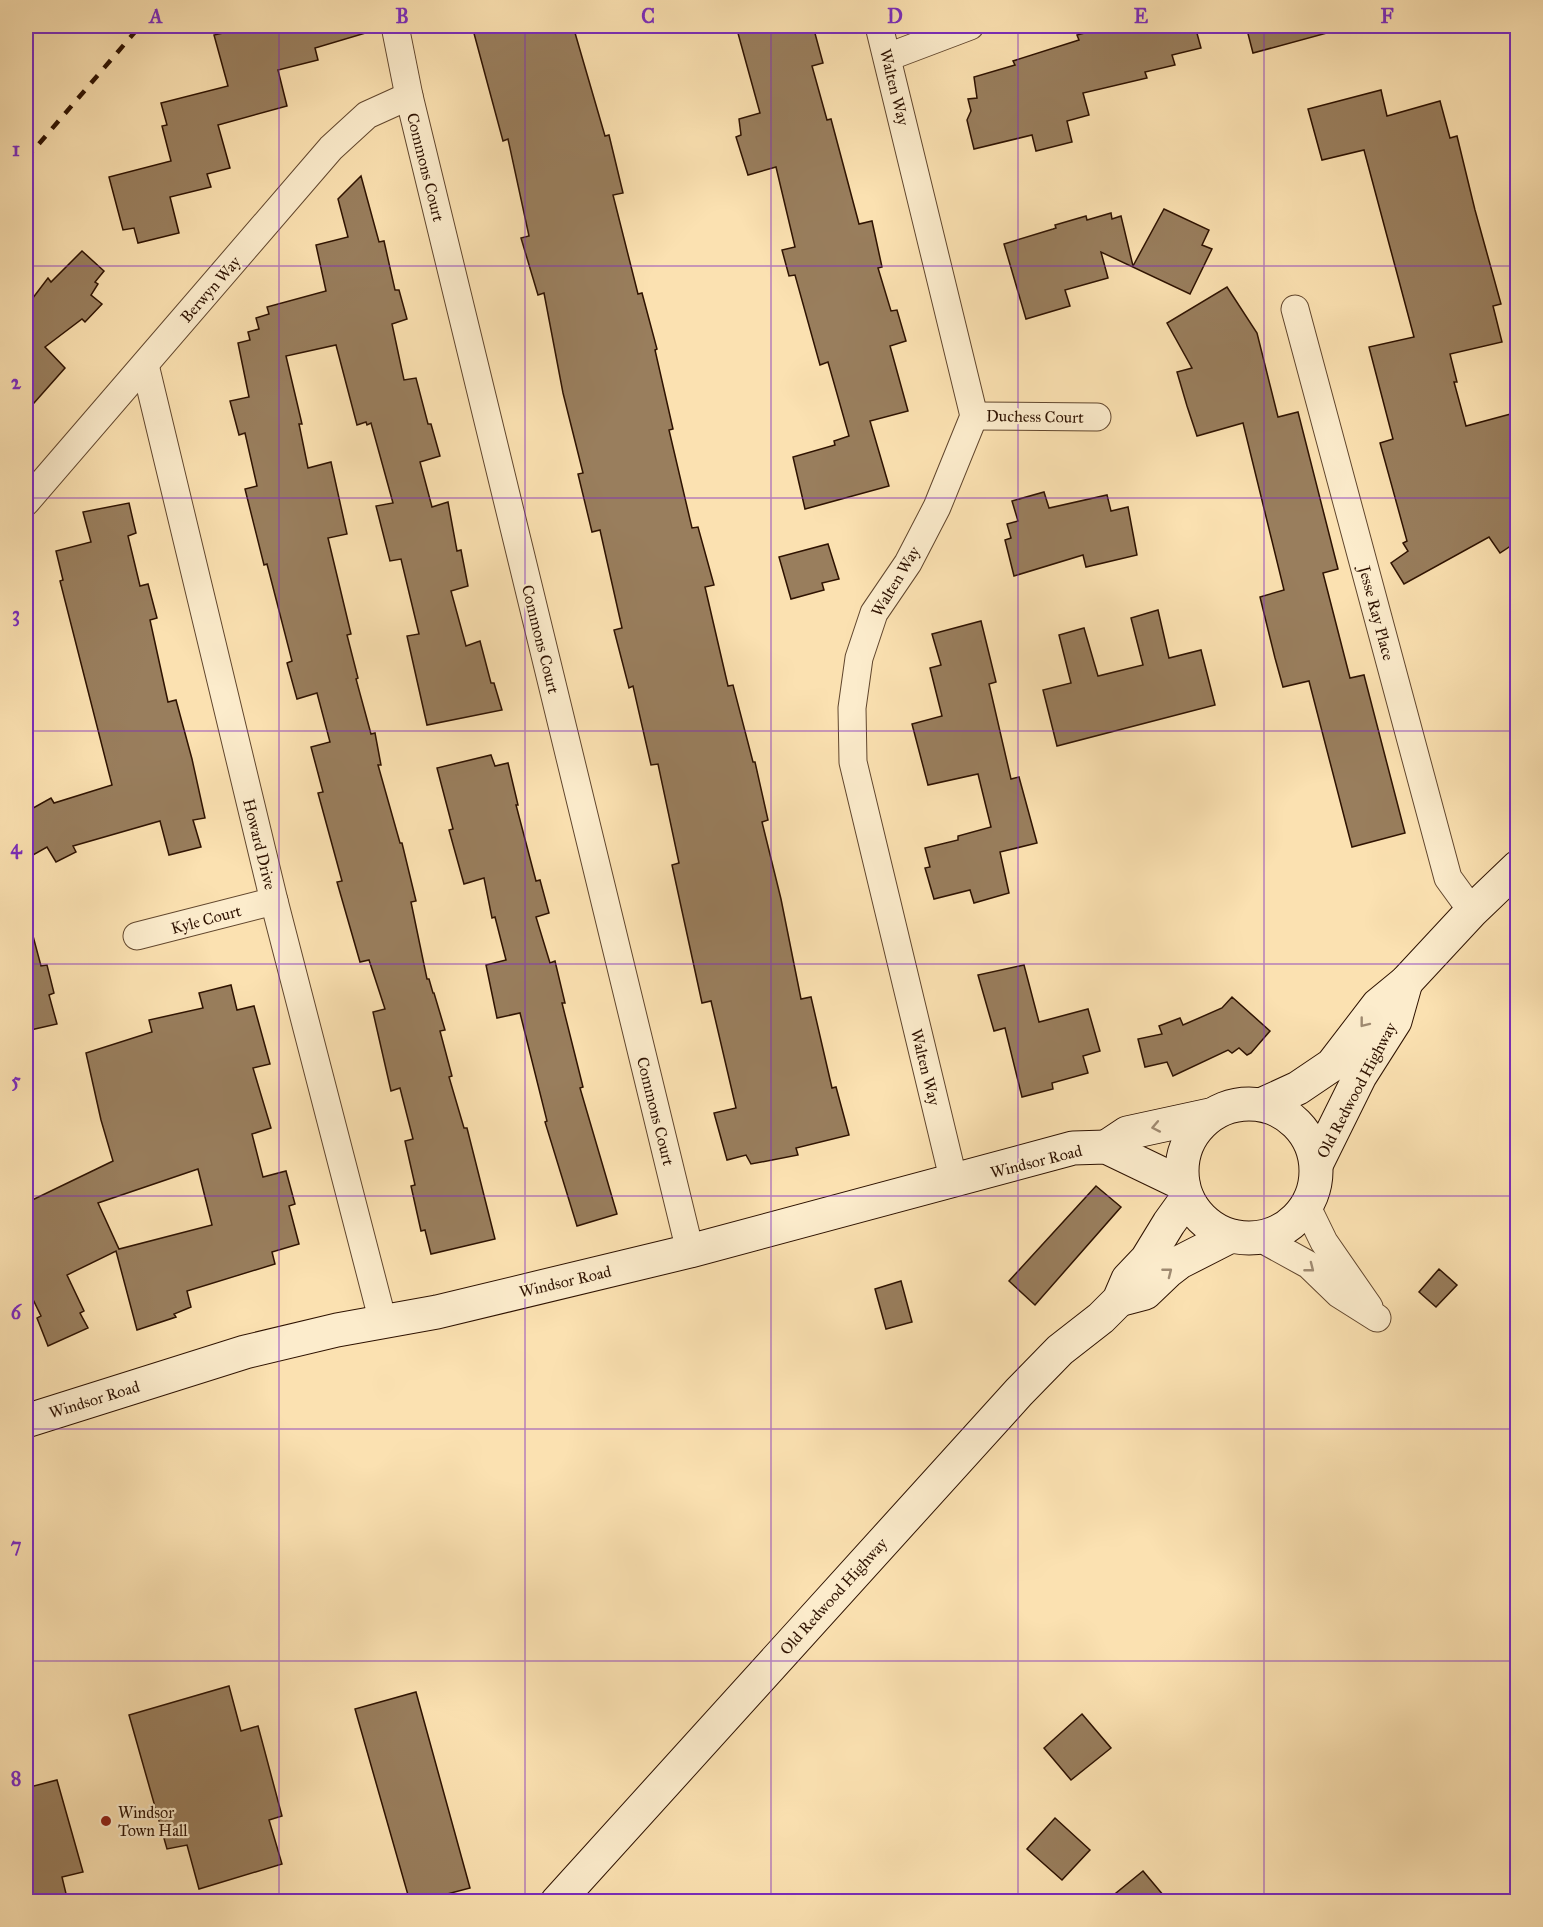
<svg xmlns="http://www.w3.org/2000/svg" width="1543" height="1927" viewBox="0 0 1543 1927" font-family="'IM FELL Great Primer',serif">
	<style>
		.building { fill: #997e5d; stroke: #2e1201; stroke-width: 1.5; fill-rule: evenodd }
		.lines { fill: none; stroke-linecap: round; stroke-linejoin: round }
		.minor-casing { stroke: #61462d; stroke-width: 29 }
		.secondary-casing { stroke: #2e1201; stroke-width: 35 }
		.minor { stroke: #fceccc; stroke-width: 27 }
		.secondary { stroke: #fceccc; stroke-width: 33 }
		.rail { stroke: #2e1201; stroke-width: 4.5; stroke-dasharray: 10 10; stroke-linecap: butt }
		.oneway { stroke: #9f8a71 }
		.grid { fill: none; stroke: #7b2cbf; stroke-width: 1.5; stroke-opacity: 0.55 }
		.poi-dot { fill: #8f2418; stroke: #fceccc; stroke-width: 2 }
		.labels { text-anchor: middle; stroke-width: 4.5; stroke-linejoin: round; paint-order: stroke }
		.street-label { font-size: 16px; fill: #2e1201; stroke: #fceccc }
		.poi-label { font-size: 16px; fill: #2e1201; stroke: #fceccc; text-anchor: start }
		.neatline { fill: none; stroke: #7b2cbf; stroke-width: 2 }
		.grid-label { font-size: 20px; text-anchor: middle; font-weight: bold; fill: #7b2cbf }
	</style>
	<rect width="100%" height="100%" fill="#fbe1b1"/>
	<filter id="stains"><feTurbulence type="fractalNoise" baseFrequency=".00333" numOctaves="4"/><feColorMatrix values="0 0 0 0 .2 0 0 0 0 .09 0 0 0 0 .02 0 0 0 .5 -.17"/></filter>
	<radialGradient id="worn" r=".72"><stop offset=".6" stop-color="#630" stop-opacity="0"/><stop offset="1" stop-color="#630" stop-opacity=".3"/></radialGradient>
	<g class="building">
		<path d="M 255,26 L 368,26 L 369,32 L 315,48 L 318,60 L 278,70 L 287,106 L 218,125 L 230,168 L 207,174 L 211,187 L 170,197 L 179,233 L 138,243 L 134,228 L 123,230 L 109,177 L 171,161 L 162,126 L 167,125 L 161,103 L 228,86 L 214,35 Z"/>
		<path d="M 472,26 L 573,26 L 605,136 L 609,135 L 623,193 L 613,195 L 638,294 L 642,293 L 657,349 L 655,350 L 673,429 L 669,430 L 692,528 L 698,527 L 714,585 L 705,587 L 728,686 L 733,685 L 753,762 L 755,762 L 768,820 L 762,822 L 781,899 L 801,999 L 811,997 L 832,1088 L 836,1087 L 849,1135 L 796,1148 L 798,1155 L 751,1164 L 746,1155 L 727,1160 L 714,1113 L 736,1108 L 711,1001 L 702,1003 L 672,865 L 679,863 L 658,764 L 651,765 L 633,686 L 629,688 L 614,630 L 622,628 L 600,530 L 592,532 L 578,474 L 583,473 L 563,393 L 544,293 L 538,295 L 521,238 L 529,236 L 508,139 L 503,141 Z"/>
		<path d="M 736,26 L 813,26 L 823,63 L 812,66 L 827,120 L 831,119 L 859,224 L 872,221 L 882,267 L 878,268 L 891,311 L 897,310 L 906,341 L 890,346 L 908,411 L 870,421 L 889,486 L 805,509 L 793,457 L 835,445 L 834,441 L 849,436 L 828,362 L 820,365 L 795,275 L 789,276 L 782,250 L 795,247 L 776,167 L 748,175 L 736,137 L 741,135 L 739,119 L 760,113 Z"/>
		<path d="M 1099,26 L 1195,26 L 1201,48 L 1172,55 L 1175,65 L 1145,72 L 1147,78 L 1083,93 L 1089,115 L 1067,121 L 1072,142 L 1036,151 L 1032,135 L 974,149 L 967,120 L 971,111 L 968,99 L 977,98 L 974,77 L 1015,65 L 1013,61 L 1079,40 L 1077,35 L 1100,29 Z"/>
		<path d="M 1246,26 L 1326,26 L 1327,33 L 1253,53 Z"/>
		<path d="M 1381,90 L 1387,116 L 1440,101 L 1450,138 L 1457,136 L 1475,210 L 1501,304 L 1493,306 L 1502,342 L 1450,354 L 1457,382 L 1454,382 L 1466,426 L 1518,412 L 1518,541 L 1500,553 L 1489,537 L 1404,584 L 1391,563 L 1408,551 L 1403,543 L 1407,541 L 1380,443 L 1393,439 L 1369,347 L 1414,337 L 1364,150 L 1322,160 L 1308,109 Z"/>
		<path d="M 361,176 L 379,242 L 384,241 L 395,290 L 399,290 L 407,319 L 392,324 L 404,380 L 416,378 L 428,424 L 431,424 L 440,456 L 420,462 L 432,507 L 448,502 L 457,551 L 461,550 L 468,586 L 451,591 L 466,646 L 480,641 L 491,683 L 494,683 L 502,710 L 427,725 L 407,636 L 419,634 L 401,559 L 390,561 L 376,506 L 393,503 L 371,423 L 367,425 L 366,422 L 357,425 L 336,345 L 286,356 L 302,424 L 299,424 L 308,468 L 331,462 L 347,534 L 328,538 L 351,634 L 347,635 L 358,678 L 356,679 L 371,734 L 375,733 L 381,765 L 378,765 L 400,843 L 402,843 L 416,901 L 411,902 L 427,979 L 429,979 L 433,993 L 434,993 L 445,1030 L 440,1031 L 452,1076 L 449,1077 L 464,1128 L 467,1128 L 495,1239 L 431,1254 L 425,1230 L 421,1231 L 411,1186 L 415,1185 L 405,1141 L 413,1139 L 400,1088 L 391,1091 L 373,1012 L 385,1009 L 369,960 L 360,962 L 337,882 L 342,881 L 318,793 L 323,792 L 311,747 L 330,742 L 317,693 L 297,699 L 287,663 L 292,661 L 267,564 L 264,565 L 245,489 L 257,486 L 245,433 L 239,435 L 230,401 L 249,397 L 238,343 L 250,340 L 248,332 L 259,329 L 256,318 L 269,314 L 267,307 L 326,291 L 316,245 L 348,237 L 338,199 Z"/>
		<path d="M 1164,209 L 1209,230 L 1202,245 L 1212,249 L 1190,294 L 1101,252 L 1108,278 L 1065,290 L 1070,306 L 1026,319 L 1004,244 L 1053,229 L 1056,228 L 1055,225 L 1086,216 L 1087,220 L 1111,213 L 1112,219 L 1121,216 L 1133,266 Z"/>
		<path d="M 82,251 L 104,271 L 95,282 L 98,284 L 91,295 L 102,304 L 85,322 L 82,319 L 45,347 L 65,368 L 26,412 L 26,307 L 48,278 L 51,282 Z"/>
		<path d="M 1227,287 L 1257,333 L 1278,417 L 1298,412 L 1338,569 L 1323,573 L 1350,678 L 1364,675 L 1405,833 L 1352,847 L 1309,681 L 1283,687 L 1275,658 L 1260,597 L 1284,590 L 1243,423 L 1197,436 L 1187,406 L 1177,372 L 1192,368 L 1167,323 Z"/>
		<path d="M 1044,492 L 1049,508 L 1107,495 L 1111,511 L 1128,507 L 1137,555 L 1086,567 L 1083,555 L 1014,576 L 1005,540 L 1011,538 L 1007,524 L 1018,521 L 1012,501 Z"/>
		<path d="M 129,503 L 136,533 L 128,536 L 140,586 L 148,584 L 157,618 L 150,620 L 168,702 L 176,700 L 192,759 L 205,818 L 193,820 L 201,847 L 169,855 L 160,821 L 73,846 L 76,852 L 56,862 L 47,847 L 26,859 L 26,812 L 51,798 L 54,803 L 112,785 L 60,581 L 63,580 L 56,551 L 91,542 L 83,512 Z"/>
		<path d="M 828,544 L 839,579 L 822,583 L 824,590 L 791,599 L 779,557 Z"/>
		<path d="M 1158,610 L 1169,658 L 1201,650 L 1215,705 L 1057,746 L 1043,690 L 1071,683 L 1059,635 L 1084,628 L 1098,676 L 1143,665 L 1131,618 Z"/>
		<path d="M 981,621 L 996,682 L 989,684 L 1011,779 L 1019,777 L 1037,843 L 1000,852 L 1009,893 L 974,903 L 970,890 L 934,899 L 925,868 L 930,867 L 925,848 L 958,840 L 958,836 L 991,827 L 978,774 L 928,785 L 912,724 L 942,716 L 930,668 L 941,665 L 932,634 Z"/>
		<path d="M 491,755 L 495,766 L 508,763 L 518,805 L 516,805 L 536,881 L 540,880 L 549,913 L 536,917 L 550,963 L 555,961 L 565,1003 L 562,1003 L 583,1087 L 580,1088 L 617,1214 L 577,1226 L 545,1122 L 547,1121 L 520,1013 L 497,1018 L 486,965 L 506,960 L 495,917 L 492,918 L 484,878 L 464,884 L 449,830 L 453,829 L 437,768 Z"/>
		<path d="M 33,936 L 41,966 L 47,965 L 54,993 L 49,995 L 57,1024 L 26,1031 L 26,937 Z"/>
		<path d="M 1024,965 L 1039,1022 L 1088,1009 L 1100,1051 L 1083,1056 L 1088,1073 L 1052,1083 L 1053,1089 L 1022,1097 L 1005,1028 L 994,1031 L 978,975 Z"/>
		<path d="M 231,985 L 237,1010 L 254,1006 L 270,1064 L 253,1068 L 271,1128 L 252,1134 L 263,1177 L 286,1171 L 295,1204 L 289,1206 L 299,1244 L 272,1252 L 275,1264 L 187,1291 L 191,1307 L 174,1314 L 176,1317 L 137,1330 L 116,1251 L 67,1275 L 84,1311 L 80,1313 L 88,1328 L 48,1346 L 37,1318 L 41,1316 L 26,1285 L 26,1203 L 113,1161 L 101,1120 L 86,1053 L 152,1032 L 149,1020 L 203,1008 L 199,993 ZM 198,1169 L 212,1225 L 119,1249 L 98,1203 Z"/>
		<path d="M 1232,997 L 1270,1031 L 1251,1053 L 1247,1055 L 1239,1048 L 1232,1053 L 1228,1050 L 1173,1076 L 1167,1062 L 1145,1067 L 1138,1039 L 1162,1034 L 1159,1026 L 1180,1018 L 1183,1025 L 1222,1008 Z"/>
		<path d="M 1096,1186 L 1121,1207 L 1035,1305 L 1009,1281 Z"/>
		<path d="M 1439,1269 L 1457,1285 L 1436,1307 L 1419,1292 Z"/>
		<path d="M 901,1281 L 912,1322 L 886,1329 L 875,1289 Z"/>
		<path d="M 229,1686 L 241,1731 L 258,1726 L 282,1816 L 269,1820 L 282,1864 L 199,1889 L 187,1845 L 167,1849 L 129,1715 Z"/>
		<path d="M 416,1692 L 470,1888 L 417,1902 L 410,1902 L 355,1709 Z"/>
		<path d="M 1082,1714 L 1111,1748 L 1071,1780 L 1044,1748 Z"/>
		<path d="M 57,1780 L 83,1872 L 62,1877 L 68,1902 L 26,1902 L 26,1788 Z"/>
		<path d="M 1055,1818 L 1090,1850 L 1062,1880 L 1027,1849 Z"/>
		<path d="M 1143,1871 L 1169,1902 L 1105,1902 Z"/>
	</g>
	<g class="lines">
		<g class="minor-casing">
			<g id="minor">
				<path d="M 395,26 L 409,96 L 690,1251"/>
				<path d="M 879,26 L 974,416 L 937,507 L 908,563 L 874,613 L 859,658 L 852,708 L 853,762 L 954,1182"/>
				<path d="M 888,57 L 970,26"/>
				<path d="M 1295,309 L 1448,878 L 1472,911"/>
				<path d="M 145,365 L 274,901 L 383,1322"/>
				<path d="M 974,416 L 1097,417"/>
				<path d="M 26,502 L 331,148 L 367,115 L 409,96"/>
				<path d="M 137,936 L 274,901"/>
				<path d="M 1306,1205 L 1324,1242 L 1369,1307"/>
				<path d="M 1260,1238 L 1309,1265 L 1339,1294 L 1377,1318"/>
			</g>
		</g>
		<g class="secondary-casing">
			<g id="secondary">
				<circle cx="1249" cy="1171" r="67"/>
				<path d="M 1263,1104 L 1298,1088 L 1332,1065 L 1378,1005 L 1406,982 L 1472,911 L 1518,867"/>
				<path d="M 1106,1147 L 1127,1133 L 1210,1115"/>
				<path d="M 1317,1163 L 1360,1076 L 1395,1021 L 1406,982"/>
				<path d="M 1126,1298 L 1145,1293 L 1167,1272 L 1180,1262 L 1231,1236"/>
				<path d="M 26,1421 L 245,1352 L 337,1330 L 437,1312 L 690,1251 L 1073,1148 L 1106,1147 L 1183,1184"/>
				<path d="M 557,1902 L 1019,1392 L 1060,1350 L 1101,1318 L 1119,1300 L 1128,1279 L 1147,1259 L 1169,1223 L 1187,1198"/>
			</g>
		</g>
		<use href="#minor" class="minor"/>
		<use href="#secondary" class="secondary"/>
		<path class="rail" d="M 26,159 L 140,26"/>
	</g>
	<defs><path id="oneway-chevron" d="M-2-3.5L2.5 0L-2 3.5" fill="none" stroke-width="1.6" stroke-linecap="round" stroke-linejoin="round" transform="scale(1.5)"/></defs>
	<g class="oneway">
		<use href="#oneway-chevron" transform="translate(1364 1023) rotate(128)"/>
		<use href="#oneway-chevron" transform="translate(1156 1127) rotate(169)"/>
		<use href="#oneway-chevron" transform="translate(1310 1268) rotate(38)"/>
		<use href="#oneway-chevron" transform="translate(1168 1272) rotate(-38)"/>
	</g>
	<path class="grid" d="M 279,26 L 279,1902M 525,26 L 525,1902M 771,26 L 771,1902M 1018,26 L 1018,1902M 1264,26 L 1264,1902M 26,266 L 1518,266M 26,498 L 1518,498M 26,731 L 1518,731M 26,964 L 1518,964M 26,1196 L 1518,1196M 26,1429 L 1518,1429M 26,1661 L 1518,1661"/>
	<circle class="poi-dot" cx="106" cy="1821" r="6"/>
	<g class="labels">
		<g class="street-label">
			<text transform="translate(895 87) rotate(76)" y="6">Walten Way</text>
			<text transform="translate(426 167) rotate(76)" y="6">Commons Court</text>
			<text transform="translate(210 289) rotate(-49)" y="6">Berwyn Way</text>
			<text transform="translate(1035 416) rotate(1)" y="6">Duchess Court</text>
			<text transform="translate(895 581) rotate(-59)" y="6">Walten Way</text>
			<text transform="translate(1377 613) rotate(75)" y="6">Jesse Ray Place</text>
			<text transform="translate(541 639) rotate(76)" y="6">Commons Court</text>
			<text transform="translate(260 844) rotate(76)" y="6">Howard Drive</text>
			<text transform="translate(206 919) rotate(-15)" y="6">Kyle Court</text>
			<text transform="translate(926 1067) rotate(76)" y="6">Walten Way</text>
			<text transform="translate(1356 1090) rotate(-62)" y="6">Old Redwood Highway</text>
			<text transform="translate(656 1111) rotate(76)" y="6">Commons Court</text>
			<text transform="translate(1036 1161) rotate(-14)" y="6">Windsor Road</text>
			<text transform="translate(565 1281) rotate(-13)" y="6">Windsor Road</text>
			<text transform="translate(94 1399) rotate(-17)" y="6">Windsor Road</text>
			<text transform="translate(833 1596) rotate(-48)" y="6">Old Redwood Highway</text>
		</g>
		<g class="poi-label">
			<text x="118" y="1818">Windsor<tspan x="118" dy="18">Town Hall</tspan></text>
		</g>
	</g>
	<rect width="1543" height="1927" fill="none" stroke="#fbe1b1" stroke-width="66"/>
	<rect x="33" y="33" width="1477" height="1861" class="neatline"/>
	<g class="grid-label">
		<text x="156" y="23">A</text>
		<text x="402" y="23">B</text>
		<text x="648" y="23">C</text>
		<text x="895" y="23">D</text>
		<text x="1141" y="23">E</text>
		<text x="1387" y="23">F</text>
		<text x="16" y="156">1</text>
		<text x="16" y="389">2</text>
		<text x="16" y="621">3</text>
		<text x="16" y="854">4</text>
		<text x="16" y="1087">5</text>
		<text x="16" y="1319">6</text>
		<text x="16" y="1552">7</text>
		<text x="16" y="1785">8</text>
	</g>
	<rect width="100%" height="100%" filter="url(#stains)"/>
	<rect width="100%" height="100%" fill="url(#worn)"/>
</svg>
